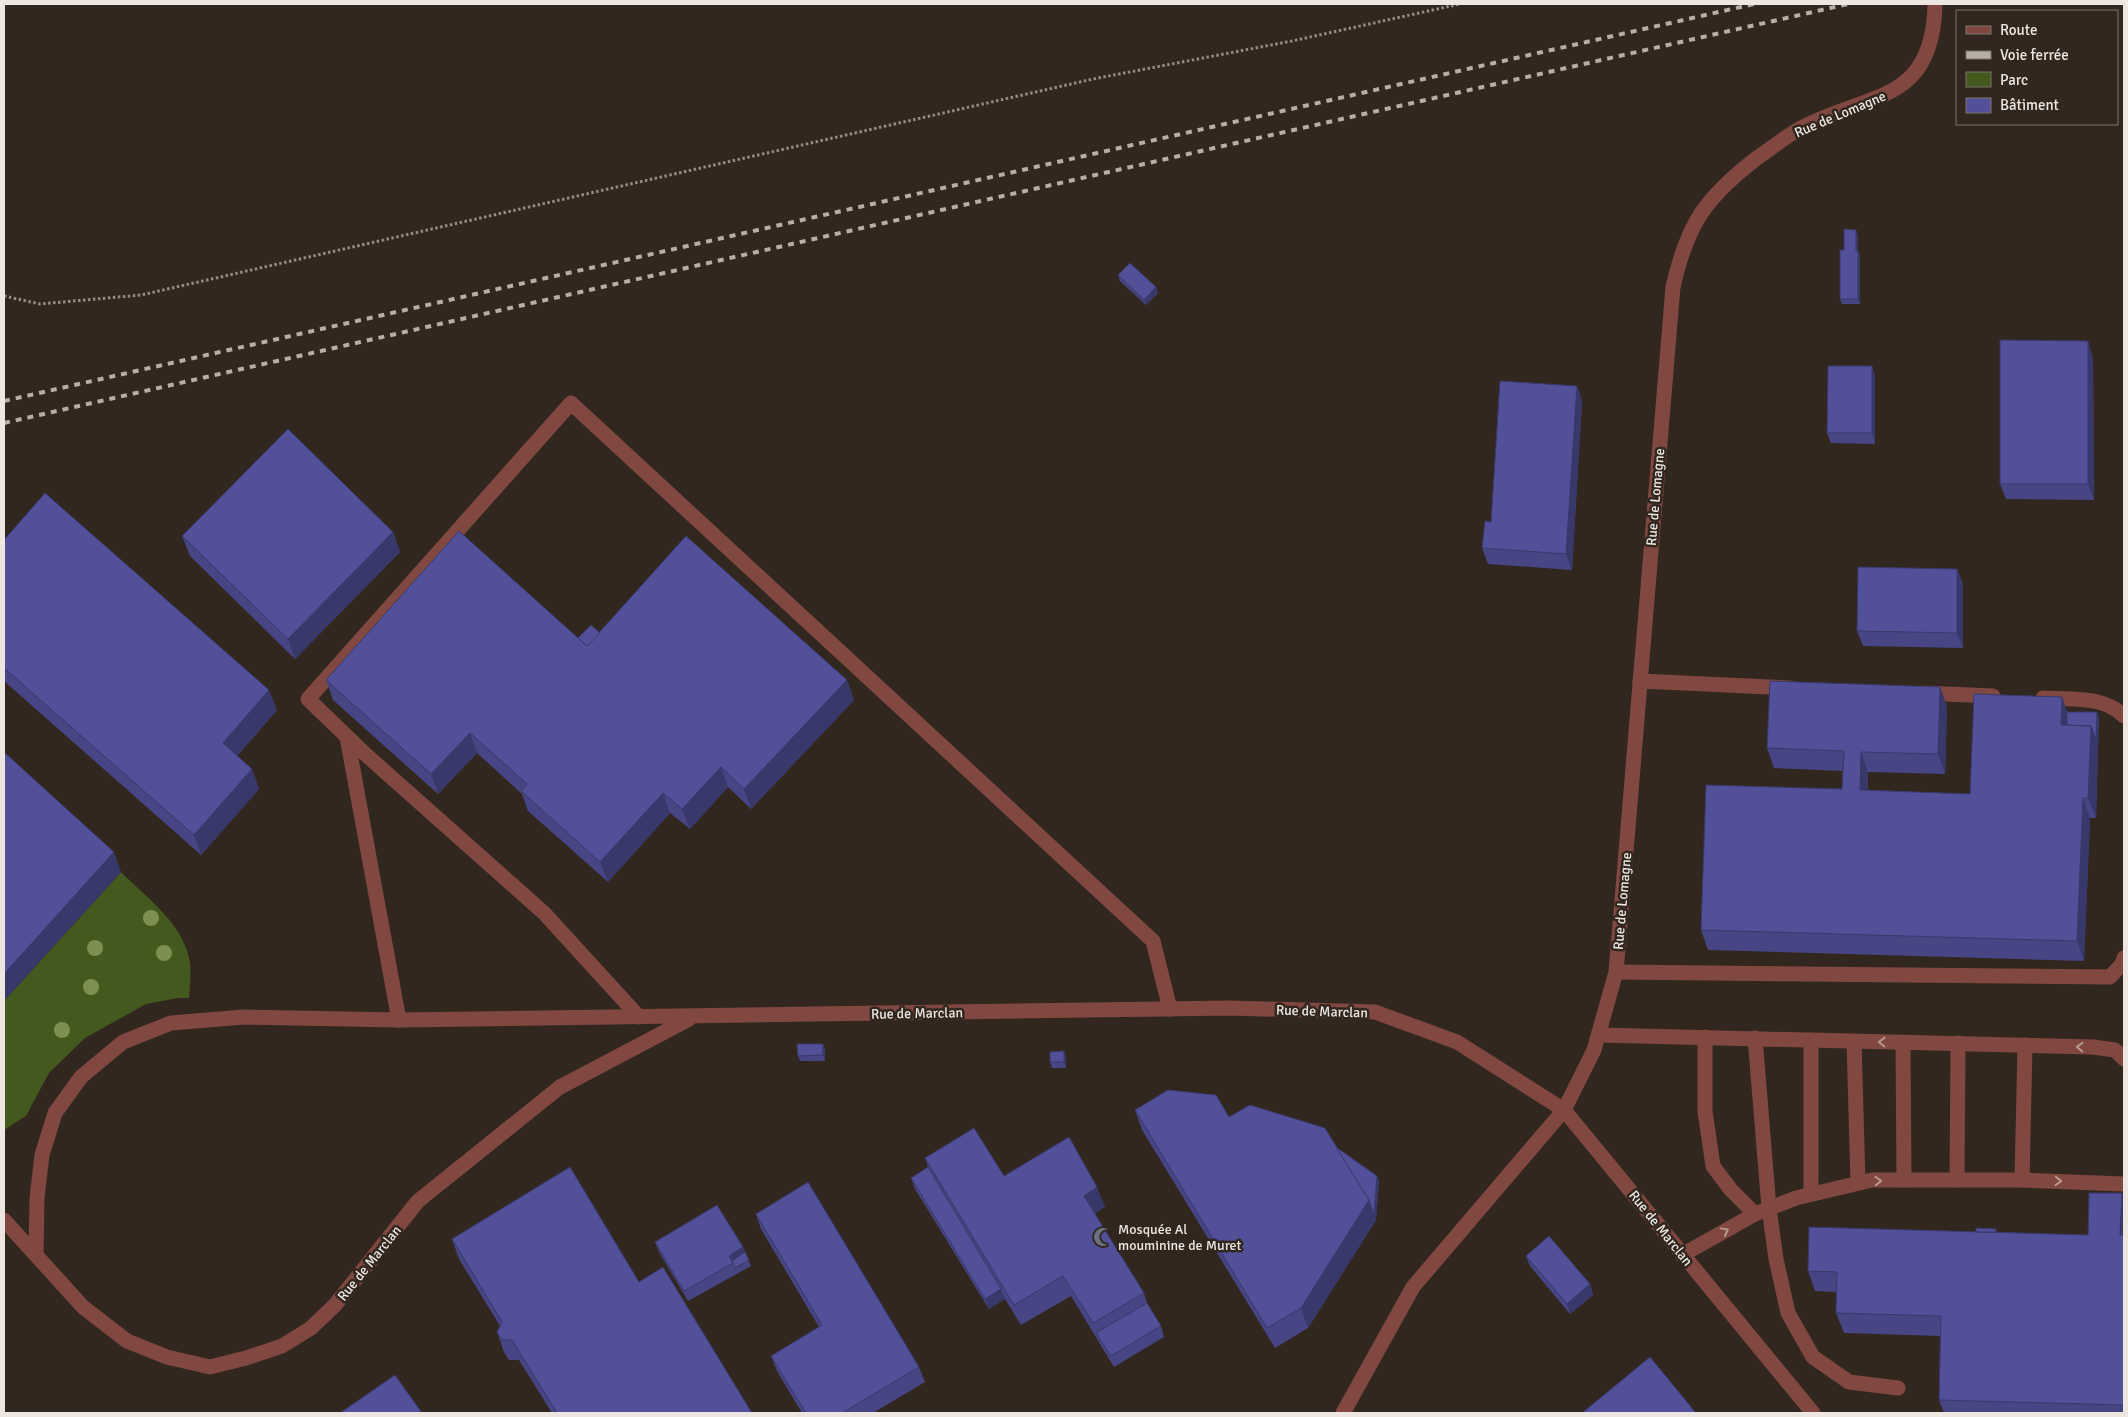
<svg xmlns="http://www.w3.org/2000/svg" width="2128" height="1417" viewBox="0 0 2128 1417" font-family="Signika,sans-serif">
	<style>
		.green { fill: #43591d }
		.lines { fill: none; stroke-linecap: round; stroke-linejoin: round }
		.path { stroke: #938b84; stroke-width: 3; stroke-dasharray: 2.5 2.5; stroke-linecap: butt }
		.lane { stroke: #804840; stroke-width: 15 }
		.street { stroke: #804840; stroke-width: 15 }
		.rail { stroke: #b6aea7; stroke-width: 4; stroke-dasharray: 6 6; stroke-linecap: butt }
		.tree { fill: #7d9051 }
		.wall { fill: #474583 }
		.shaded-wall { fill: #39386a }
		.building { fill: #525098; stroke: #39386a }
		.oneway { stroke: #b79890 }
		.labels { text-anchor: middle; stroke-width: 5; stroke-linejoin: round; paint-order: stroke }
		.street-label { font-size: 14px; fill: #eee7e1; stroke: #31271f }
		.poi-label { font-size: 14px; fill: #eee7e1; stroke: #31271f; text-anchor: start }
	</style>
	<rect width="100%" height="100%" fill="#31271f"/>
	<path class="green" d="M 121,872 C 146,897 185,925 190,963 C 191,974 190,987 189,998 L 178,998 L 146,1004 L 85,1038 L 49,1073 L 26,1116 L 4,1130 L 4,1001 Z"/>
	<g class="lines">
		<path class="path" d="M 4,296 L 40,304 L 141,295 L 1093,79 L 1292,41 L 1460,4"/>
		<g class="lane">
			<path d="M 1640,681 L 1790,688"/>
			<path d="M 1923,693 L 1993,696"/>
			<path d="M 2043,698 C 2072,700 2102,695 2124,716"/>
			<path d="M 347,737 L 399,1020"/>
			<path d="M 1616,972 L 2110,977 L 2122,964 L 2124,958"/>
			<path d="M 639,1017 L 544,913 L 364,753 L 308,699 L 571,403 L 1153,941 L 1170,1009"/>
			<path d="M 1599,1035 L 2093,1047 L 2115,1050 L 2124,1059"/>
			<path d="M 1705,1037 L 1705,1111 L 1713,1166 L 1731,1190 L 1755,1214"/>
			<path d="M 1755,1038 L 1769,1208 L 1776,1259 L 1788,1313 L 1813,1357 L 1849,1382 L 1898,1388"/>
			<path d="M 1811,1040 L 1811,1194"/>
			<path d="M 1854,1041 L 1858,1183"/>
			<path d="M 1903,1042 L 1904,1180"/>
			<path d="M 1957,1180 L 1958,1043"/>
			<path d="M 2022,1180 L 2025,1045"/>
			<path d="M 1682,1255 L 1755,1214 L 1796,1198 L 1872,1180 L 2022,1180 L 2124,1184"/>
			<path d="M 1343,1413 L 1413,1287 L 1564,1110"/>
		</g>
		<g class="street">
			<path d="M 1564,1110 L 1594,1050 L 1616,972 L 1673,287 C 1687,224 1706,197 1757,158 C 1772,148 1786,136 1801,128 C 1870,92 1933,104 1935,4"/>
			<path d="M 4,1220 L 83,1307 L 127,1341 L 167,1357 L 210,1367 L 246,1358 L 282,1346 L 311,1328 L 335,1305 L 418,1201 L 560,1087 L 689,1019"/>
			<path d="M 36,1255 L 37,1198 L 42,1155 L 55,1113 L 81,1077 L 123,1042 L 171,1023 L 244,1017 L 399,1020 L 1231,1008 L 1375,1012 L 1457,1042 L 1564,1110 L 1813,1413"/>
		</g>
		<g class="rail">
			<path d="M 4,401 L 1754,4"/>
			<path d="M 4,423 L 1848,4"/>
		</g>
	</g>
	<g class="tree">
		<circle cx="151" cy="918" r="8"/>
		<circle cx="95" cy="948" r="8"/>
		<circle cx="164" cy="953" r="8"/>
		<circle cx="91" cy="987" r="8"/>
		<circle cx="62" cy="1030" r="8"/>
	</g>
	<g class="wall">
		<path d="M 1858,235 L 1858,251 L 1860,256 L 1860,304 L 1842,304 L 1840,299 L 1844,250 Z"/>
		<path d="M 1118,275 L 1156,287 L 1158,293 L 1146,305 L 1120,281 Z"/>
		<path d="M 2093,357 L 2094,500 L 2006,499 L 2000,484 Z"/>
		<path d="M 1872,366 L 1875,377 L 1875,444 L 1831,443 L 1827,433 Z"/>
		<path d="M 1577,386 L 1582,401 L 1572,570 L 1488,564 L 1482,548 Z"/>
		<path d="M 393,532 L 400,552 L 295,659 L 190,556 L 182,536 Z"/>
		<path d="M 4,540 L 277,710 L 237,756 L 252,769 L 259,789 L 201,855 L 4,681 Z"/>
		<path d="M 1957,569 L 1963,584 L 1963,648 L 1863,646 L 1857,631 Z"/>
		<path d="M 600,633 L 847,680 L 854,700 L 751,809 L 728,787 L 690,829 L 670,813 L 608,882 L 528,811 L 522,794 L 477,753 L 438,794 L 333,700 L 326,680 L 578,638 Z"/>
		<path d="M 1940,687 L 1947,707 L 1945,774 L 1868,772 L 1868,790 L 1970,794 L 2067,712 L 2099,718 L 2096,818 L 2090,818 L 2084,961 L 1708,950 L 1701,930 L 1842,789 L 1843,771 L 1774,768 L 1767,748 Z"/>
		<path d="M 825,1049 L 825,1061 L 800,1061 L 798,1056 Z"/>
		<path d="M 1064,1051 L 1066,1057 L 1066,1068 L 1052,1068 L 1050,1062 Z"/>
		<path d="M 1135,1110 L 1229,1117 L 1336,1147 L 1377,1176 L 1379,1181 L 1376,1220 L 1308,1328 L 1275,1348 L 1142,1130 Z"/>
		<path d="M 925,1158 L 1004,1176 L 1105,1207 L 1094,1213 L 1144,1293 L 1147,1303 L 1161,1326 L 1164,1337 L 1114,1367 L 1071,1296 L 1021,1325 L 1005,1299 L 989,1309 L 915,1189 L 911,1178 L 928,1167 Z"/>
		<path d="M 2122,1193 L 2124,1201 L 2124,1413 L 1944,1413 L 1939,1400 L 1940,1336 L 1844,1333 L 1836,1313 L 1837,1292 L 1815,1291 L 1808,1271 L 1976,1232 L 1996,1229 L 1997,1232 L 2088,1235 Z"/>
		<path d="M 756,1214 L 919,1367 L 925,1382 L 873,1413 L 802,1413 L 777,1371 L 771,1356 L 819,1327 L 761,1229 Z"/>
		<path d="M 452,1239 L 639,1282 L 752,1413 L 552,1413 L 519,1360 L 509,1360 L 504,1352 L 497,1332 L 500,1326 L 459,1259 Z"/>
		<path d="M 655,1242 L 743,1247 L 751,1266 L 688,1301 L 659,1252 Z"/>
		<path d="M 1526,1256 L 1590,1284 L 1593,1295 L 1570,1314 L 1530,1266 Z"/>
	</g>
	<g class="shaded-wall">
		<path d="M 1856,230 L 1858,235 L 1858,256 L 1856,251 Z"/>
		<path d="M 1858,251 L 1860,256 L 1860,304 L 1858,299 Z"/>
		<path d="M 1156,287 L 1158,293 L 1146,305 L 1144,300 Z"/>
		<path d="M 2088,341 L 2093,357 L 2094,500 L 2088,484 Z"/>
		<path d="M 1872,366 L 1875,377 L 1875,444 L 1872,433 Z"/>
		<path d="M 1577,386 L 1582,401 L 1572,570 L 1566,554 Z"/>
		<path d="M 393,532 L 400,552 L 295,659 L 288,639 Z"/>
		<path d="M 1957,569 L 1963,584 L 1963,648 L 1957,633 Z"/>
		<path d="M 847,680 L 854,700 L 751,809 L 744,789 Z"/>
		<path d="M 1940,687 L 1947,707 L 1945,774 L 1938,754 Z"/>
		<path d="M 269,690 L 277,710 L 230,763 L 223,743 Z"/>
		<path d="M 2062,697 L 2069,717 L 2068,740 L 2061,725 Z"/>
		<path d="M 2097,712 L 2099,718 L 2098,746 L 2096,740 Z"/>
		<path d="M 2091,726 L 2098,746 L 2096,818 L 2088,798 Z"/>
		<path d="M 470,733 L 477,753 L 438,794 L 431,774 Z"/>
		<path d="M 1861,752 L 1868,772 L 1867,810 L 1860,790 Z"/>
		<path d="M 721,767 L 728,787 L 690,829 L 682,809 Z"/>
		<path d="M 252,769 L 259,789 L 201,855 L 194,835 Z"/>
		<path d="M 663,793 L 670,813 L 608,882 L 600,862 Z"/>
		<path d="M 2083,798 L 2090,818 L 2084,961 L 2077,941 Z"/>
		<path d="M 114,852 L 121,872 L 4,1001 L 4,974 Z"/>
		<path d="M 823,1044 L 825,1049 L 825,1061 L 823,1055 Z"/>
		<path d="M 1064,1051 L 1066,1057 L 1066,1068 L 1064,1062 Z"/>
		<path d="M 1377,1176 L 1379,1181 L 1376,1220 L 1308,1328 L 1301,1308 Z"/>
		<path d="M 1097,1187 L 1105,1207 L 1091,1216 L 1084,1196 Z"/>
		<path d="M 2122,1193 L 2124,1201 L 2124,1246 L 2120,1235 Z"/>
		<path d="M 743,1247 L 747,1258 L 733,1263 L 729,1256 Z"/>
		<path d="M 1590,1284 L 1593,1295 L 1570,1314 L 1567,1304 Z"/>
		<path d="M 1001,1289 L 1005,1299 L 989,1309 L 985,1299 Z"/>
	</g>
	<g class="building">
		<path d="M 1844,229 L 1856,230 L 1856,251 L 1858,251 L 1858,299 L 1840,299 L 1840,250 L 1844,250 Z"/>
		<path d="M 1130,263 L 1156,287 L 1144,300 L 1118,275 Z"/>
		<path d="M 2000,340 L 2088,341 L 2088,484 L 2000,484 Z"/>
		<path d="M 1828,366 L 1872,366 L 1872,433 L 1827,433 Z"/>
		<path d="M 1500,381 L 1577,386 L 1566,554 L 1482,548 L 1485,521 L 1491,522 Z"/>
		<path d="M 288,429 L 393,532 L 288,639 L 182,536 Z"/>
		<path d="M 45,493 L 269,690 L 223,743 L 252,769 L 194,835 L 4,668 L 4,540 Z"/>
		<path d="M 459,531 L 587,646 L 686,536 L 847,680 L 744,789 L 721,767 L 682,809 L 663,793 L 600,862 L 521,791 L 527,784 L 470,733 L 431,774 L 326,680 Z"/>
		<path d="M 1858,567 L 1957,569 L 1957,633 L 1857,631 Z"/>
		<path d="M 591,625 L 600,633 L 587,646 L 578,638 Z"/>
		<path d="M 1770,681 L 1940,687 L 1938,754 L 1861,752 L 1860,790 L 1970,794 L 1974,694 L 2062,697 L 2061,725 L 2091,726 L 2088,798 L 2083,798 L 2077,941 L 1701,930 L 1706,785 L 1842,789 L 1844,751 L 1767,748 Z"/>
		<path d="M 2067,712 L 2097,712 L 2096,740 L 2091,726 L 2067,725 Z"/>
		<path d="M 4,752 L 114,852 L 4,974 Z"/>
		<path d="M 797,1044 L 823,1044 L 823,1055 L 798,1056 Z"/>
		<path d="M 1064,1051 L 1064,1062 L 1050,1062 L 1050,1052 Z"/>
		<path d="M 1168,1090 L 1216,1095 L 1229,1117 L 1250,1105 L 1325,1128 L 1369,1200 L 1301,1308 L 1267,1328 L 1135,1110 Z"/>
		<path d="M 974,1128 L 1004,1176 L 1069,1137 L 1097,1187 L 1084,1196 L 1144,1293 L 1093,1323 L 1063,1276 L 1014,1305 L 925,1158 Z"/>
		<path d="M 1336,1147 L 1377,1176 L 1374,1215 L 1369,1200 Z"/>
		<path d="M 570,1167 L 639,1282 L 663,1267 L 752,1413 L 557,1413 L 512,1340 L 502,1340 L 497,1332 L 502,1322 L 452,1239 Z"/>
		<path d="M 928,1167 L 1001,1289 L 985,1299 L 911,1178 Z"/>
		<path d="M 808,1182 L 919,1367 L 842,1413 L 806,1413 L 771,1356 L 822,1325 L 756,1214 Z"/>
		<path d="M 2089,1193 L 2122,1193 L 2120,1235 L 2124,1235 L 2124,1405 L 1939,1400 L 1941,1316 L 1836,1313 L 1837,1272 L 1808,1271 L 1809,1227 L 2088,1235 Z"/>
		<path d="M 717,1205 L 743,1247 L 729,1256 L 733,1263 L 684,1291 L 655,1242 Z"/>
		<path d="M 1976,1228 L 1996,1229 L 1995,1232 L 1976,1232 Z"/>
		<path d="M 1549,1236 L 1590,1284 L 1567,1304 L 1526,1256 Z"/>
		<path d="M 745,1252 L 749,1260 L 735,1268 L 732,1261 Z"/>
		<path d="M 1147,1303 L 1161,1326 L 1111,1356 L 1096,1333 Z"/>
		<path d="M 1650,1357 L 1696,1413 L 1582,1413 Z"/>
		<path d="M 395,1375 L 422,1413 L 340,1413 Z"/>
	</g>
	<defs><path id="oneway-chevron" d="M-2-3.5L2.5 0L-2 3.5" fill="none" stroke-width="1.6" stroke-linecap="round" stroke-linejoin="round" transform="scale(1.25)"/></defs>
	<g class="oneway">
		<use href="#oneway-chevron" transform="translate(1882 1042) rotate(-179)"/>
		<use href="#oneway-chevron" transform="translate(2080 1047) rotate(-178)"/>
		<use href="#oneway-chevron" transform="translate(1878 1181) rotate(-2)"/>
		<use href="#oneway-chevron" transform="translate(2058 1181) rotate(2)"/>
		<use href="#oneway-chevron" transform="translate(1725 1231) rotate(-29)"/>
	</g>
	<defs>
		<g id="mosque-bare" transform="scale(1.5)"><path d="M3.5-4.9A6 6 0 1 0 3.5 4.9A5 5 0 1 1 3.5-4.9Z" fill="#6b7280" stroke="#31271f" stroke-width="2.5" paint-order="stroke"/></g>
	</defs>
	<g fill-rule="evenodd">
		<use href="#mosque-bare" x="1103" y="1237"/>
	</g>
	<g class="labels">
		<g class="street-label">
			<text transform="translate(1840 114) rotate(-23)" y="5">Rue de Lomagne</text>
			<text transform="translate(1655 497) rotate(-85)" y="5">Rue de Lomagne</text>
			<text transform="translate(1622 901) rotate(-85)" y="5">Rue de Lomagne</text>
			<text transform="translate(1322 1011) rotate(2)" y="5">Rue de Marclan</text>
			<text transform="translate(917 1013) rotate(-1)" y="5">Rue de Marclan</text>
			<text transform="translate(1661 1228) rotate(51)" y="5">Rue de Marclan</text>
			<text transform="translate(369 1263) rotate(-51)" y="5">Rue de Marclan</text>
		</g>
		<g class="poi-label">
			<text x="1118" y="1234">Mosquée Al<tspan x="1118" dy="16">mouminine de Muret</tspan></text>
		</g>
	</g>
	<rect width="2128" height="1417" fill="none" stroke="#eee7e1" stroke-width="10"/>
	<rect x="1956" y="10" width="162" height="115" fill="#31271f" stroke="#7d746d"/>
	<rect x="1966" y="26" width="25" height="8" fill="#804840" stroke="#7d746d"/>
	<text x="2000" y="35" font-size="15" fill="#eee7e1">Route</text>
	<rect x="1966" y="51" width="25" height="8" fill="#b6aea7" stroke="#7d746d"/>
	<text x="2000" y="60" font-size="15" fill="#eee7e1">Voie ferrée</text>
	<rect x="1966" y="72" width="25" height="15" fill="#43591d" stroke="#7d746d"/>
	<text x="2000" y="85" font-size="15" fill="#eee7e1">Parc</text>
	<rect x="1966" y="98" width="25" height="15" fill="#525098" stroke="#7d746d"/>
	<text x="2000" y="110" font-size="15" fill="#eee7e1">Bâtiment</text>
</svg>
